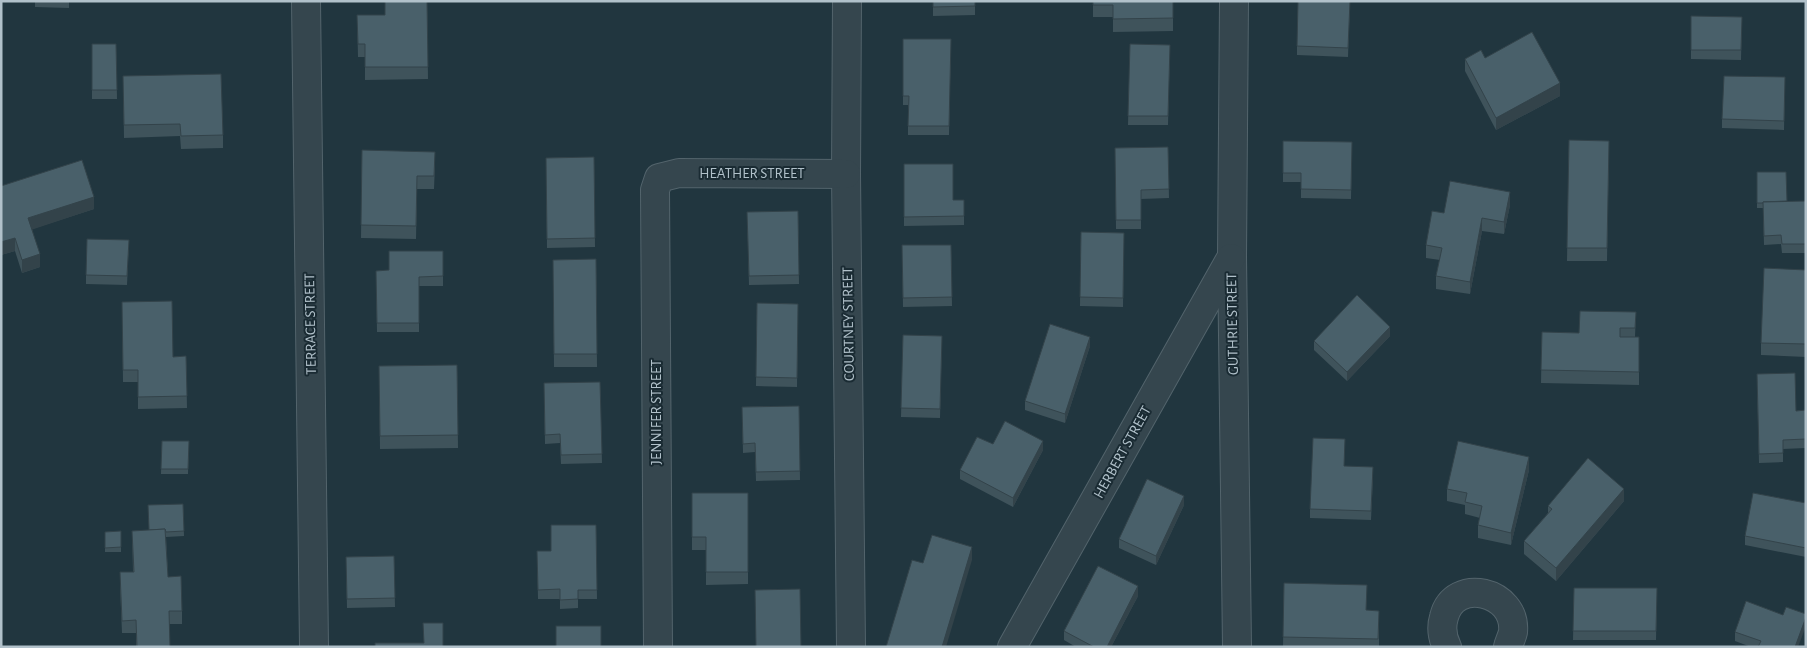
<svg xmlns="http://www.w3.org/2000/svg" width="1807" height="648" viewBox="0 0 1807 648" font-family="'Alegreya Sans',sans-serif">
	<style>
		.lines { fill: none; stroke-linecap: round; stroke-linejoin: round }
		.street-casing { stroke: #53646c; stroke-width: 30 }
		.street { stroke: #35464e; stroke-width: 28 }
		.wall { fill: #3f535b }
		.shaded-wall { fill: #33434a }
		.building { fill: #49606a; stroke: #33434a }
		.labels { text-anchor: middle; stroke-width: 4; stroke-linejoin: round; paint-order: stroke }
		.street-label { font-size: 15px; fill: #b1c1ca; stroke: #1a2b33 }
	</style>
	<rect width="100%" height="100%" fill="#21363f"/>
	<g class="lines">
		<g class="street-casing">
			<g id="street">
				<path d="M 306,1 L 314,647"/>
				<path d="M 847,1 L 846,174 L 851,647"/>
				<path d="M 1234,1 L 1232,257 L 1237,647"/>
				<path d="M 658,647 L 655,190 L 659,178 L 679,173 L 846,174"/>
				<path d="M 1012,647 L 1231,258"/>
				<path d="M 1447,647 C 1442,637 1441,627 1444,617 C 1454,576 1517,591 1513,632 C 1512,637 1509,642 1508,647"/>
			</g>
		</g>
		<use href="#street" class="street"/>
	</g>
	<g class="wall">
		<path d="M 35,1 L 69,1 L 69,8 L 35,7 Z"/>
		<path d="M 427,1 L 428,79 L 365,80 L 365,57 L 358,57 L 357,15 L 385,15 Z"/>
		<path d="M 933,1 L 975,1 L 975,15 L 933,16 Z"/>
		<path d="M 1093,1 L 1173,1 L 1173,31 L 1113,32 L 1113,17 L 1093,17 Z"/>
		<path d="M 1350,1 L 1348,57 L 1297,55 L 1297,46 Z"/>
		<path d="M 1691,16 L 1742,17 L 1741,60 L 1691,59 Z"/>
		<path d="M 903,39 L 951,39 L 949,135 L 908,135 L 908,105 L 903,105 Z"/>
		<path d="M 92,44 L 116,44 L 117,99 L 92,99 Z"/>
		<path d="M 1130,44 L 1170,45 L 1168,125 L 1128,125 Z"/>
		<path d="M 1485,58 L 1560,96 L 1496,130 L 1465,71 L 1465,59 Z"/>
		<path d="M 123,76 L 223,135 L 223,148 L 181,149 L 180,136 L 124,138 Z"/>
		<path d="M 1785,77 L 1784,130 L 1722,128 L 1722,119 Z"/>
		<path d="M 1569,140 L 1609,141 L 1607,261 L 1567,261 Z"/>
		<path d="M 1283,141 L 1352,142 L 1351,199 L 1301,198 L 1301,182 L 1283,182 Z"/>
		<path d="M 1168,147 L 1169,198 L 1141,199 L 1141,229 L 1116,229 L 1115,148 Z"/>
		<path d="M 362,150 L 435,164 L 434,189 L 417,189 L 416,239 L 361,238 Z"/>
		<path d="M 594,157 L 595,247 L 547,248 L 546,158 Z"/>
		<path d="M 904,164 L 953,200 L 964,200 L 964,225 L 904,226 Z"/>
		<path d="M 1757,172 L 1787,201 L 1806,201 L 1806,253 L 1782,253 L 1781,244 L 1764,245 L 1763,208 L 1757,208 Z"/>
		<path d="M 1,186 L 94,209 L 32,229 L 40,267 L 22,273 L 15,251 L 1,255 Z"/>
		<path d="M 1510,205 L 1504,234 L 1482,231 L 1470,294 L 1436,289 L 1436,276 L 1440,260 L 1426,258 L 1426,245 L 1444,213 Z"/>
		<path d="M 798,211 L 799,284 L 749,285 L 747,212 Z"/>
		<path d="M 1081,232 L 1124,233 L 1123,307 L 1080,306 Z"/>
		<path d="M 129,240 L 127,285 L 86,284 L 86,275 Z"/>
		<path d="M 902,245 L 951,245 L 952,306 L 903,307 Z"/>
		<path d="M 443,251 L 443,286 L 419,286 L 419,332 L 377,332 L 376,271 L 389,270 Z"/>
		<path d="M 596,259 L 597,367 L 554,367 L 553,260 Z"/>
		<path d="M 1806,270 L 1806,357 L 1761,355 L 1761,343 Z"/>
		<path d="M 122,302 L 173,357 L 186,356 L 187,408 L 138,409 L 138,382 L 123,382 Z"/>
		<path d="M 757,303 L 798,304 L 797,387 L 756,386 Z"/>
		<path d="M 1636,312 L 1635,337 L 1639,337 L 1639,385 L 1541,383 L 1542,332 L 1579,333 Z"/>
		<path d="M 903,335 L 942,336 L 940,418 L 901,417 Z"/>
		<path d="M 1390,336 L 1347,381 L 1314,350 L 1314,341 Z"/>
		<path d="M 1090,346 L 1065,423 L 1025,410 L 1025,401 Z"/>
		<path d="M 457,365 L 458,448 L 380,449 L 379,366 Z"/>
		<path d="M 600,382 L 602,463 L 561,464 L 560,443 L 545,444 L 544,383 Z"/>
		<path d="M 1757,383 L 1796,411 L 1806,410 L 1806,448 L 1783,449 L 1783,462 L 1759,463 Z"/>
		<path d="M 799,406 L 800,480 L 756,481 L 755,452 L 743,453 L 742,407 Z"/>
		<path d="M 162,441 L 189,441 L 188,474 L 161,474 Z"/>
		<path d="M 993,444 L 1043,450 L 1013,507 L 960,479 L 960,470 Z"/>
		<path d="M 1344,466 L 1373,476 L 1371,520 L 1310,518 L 1310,509 Z"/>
		<path d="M 1529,470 L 1511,545 L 1478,538 L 1478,525 L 1480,518 L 1465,514 L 1465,505 L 1447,501 L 1447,489 Z"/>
		<path d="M 692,493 L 748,493 L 748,584 L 706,585 L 706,550 L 692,550 Z"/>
		<path d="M 1624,501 L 1556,581 L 1524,554 L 1524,541 L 1548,513 L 1548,506 Z"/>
		<path d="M 1806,503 L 1806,557 L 1745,545 L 1745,536 Z"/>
		<path d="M 183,504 L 184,536 L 166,537 L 168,577 L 182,611 L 182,624 L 169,624 L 170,647 L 136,647 L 136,633 L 122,633 L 120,585 L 120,572 L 133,572 L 132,531 L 149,530 Z"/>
		<path d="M 1184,505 L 1156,565 L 1119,548 L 1119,539 Z"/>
		<path d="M 596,525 L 597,599 L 578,599 L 578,608 L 560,609 L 560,599 L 538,599 L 537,551 L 551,551 Z"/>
		<path d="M 121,531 L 121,552 L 105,552 L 105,532 Z"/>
		<path d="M 394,556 L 395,607 L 347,608 L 346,557 Z"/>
		<path d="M 1284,583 L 1367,610 L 1379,611 L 1379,647 L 1283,647 Z"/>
		<path d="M 1574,588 L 1657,588 L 1656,640 L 1573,640 Z"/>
		<path d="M 1138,596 L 1111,647 L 1076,647 L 1064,640 L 1064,631 Z"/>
		<path d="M 1735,632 L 1798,647 L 1751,647 L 1735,641 Z"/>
	</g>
	<g class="shaded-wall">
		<path d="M 1560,83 L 1560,96 L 1496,130 L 1496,118 Z"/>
		<path d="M 1510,192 L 1510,205 L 1504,234 L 1504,222 Z"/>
		<path d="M 94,197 L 94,209 L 28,231 L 28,218 Z"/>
		<path d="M 1482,218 L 1482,231 L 1470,294 L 1470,282 Z"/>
		<path d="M 15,238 L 15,251 L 1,255 L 1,242 Z"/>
		<path d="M 40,254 L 40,267 L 22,273 L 22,260 Z"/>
		<path d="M 1390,327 L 1390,336 L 1347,381 L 1347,372 Z"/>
		<path d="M 1090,337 L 1090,346 L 1065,423 L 1065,414 Z"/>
		<path d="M 1043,441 L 1043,450 L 1013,507 L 1013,498 Z"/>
		<path d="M 1529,457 L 1529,470 L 1511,545 L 1511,533 Z"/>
		<path d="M 1624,489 L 1624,501 L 1556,581 L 1556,568 Z"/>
		<path d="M 1184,496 L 1184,505 L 1156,565 L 1156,556 Z"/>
		<path d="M 972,547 L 972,560 L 946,647 L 942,647 Z"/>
		<path d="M 1138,586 L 1138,596 L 1111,647 L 1107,647 Z"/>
		<path d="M 1806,617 L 1806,626 L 1798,647 L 1795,647 Z"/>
	</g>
	<g class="building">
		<path d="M 385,1 L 427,1 L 428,67 L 365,67 L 365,44 L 358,44 L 357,15 L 385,15 Z"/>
		<path d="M 933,1 L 975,1 L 975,6 L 933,7 Z"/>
		<path d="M 1093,1 L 1173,1 L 1173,18 L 1113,19 L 1113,5 L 1093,5 Z"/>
		<path d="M 1298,1 L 1350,1 L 1348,48 L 1297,46 Z"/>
		<path d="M 1691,16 L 1742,17 L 1741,50 L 1691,50 Z"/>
		<path d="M 1532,32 L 1560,83 L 1496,118 L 1465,59 L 1481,50 L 1485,58 Z"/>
		<path d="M 903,39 L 951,39 L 949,126 L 908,126 L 909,96 L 903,96 Z"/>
		<path d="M 92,44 L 116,44 L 117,90 L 92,90 Z"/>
		<path d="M 1130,44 L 1170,45 L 1168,116 L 1128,116 Z"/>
		<path d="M 221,74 L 223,135 L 181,136 L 180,124 L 124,125 L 123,76 Z"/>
		<path d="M 1724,76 L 1785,77 L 1784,121 L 1722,119 Z"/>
		<path d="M 1569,140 L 1609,141 L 1607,248 L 1567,248 Z"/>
		<path d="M 1283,141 L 1352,142 L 1351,190 L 1301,189 L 1301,173 L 1283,173 Z"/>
		<path d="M 1168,147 L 1169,189 L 1141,190 L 1141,220 L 1116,220 L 1115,148 Z"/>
		<path d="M 362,150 L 435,152 L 434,176 L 417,176 L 416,226 L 361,225 Z"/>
		<path d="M 594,157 L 595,238 L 547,239 L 546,158 Z"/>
		<path d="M 82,160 L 94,197 L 28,218 L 40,254 L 22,260 L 15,238 L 1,242 L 1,186 Z"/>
		<path d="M 904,164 L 953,164 L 953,200 L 964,200 L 964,216 L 904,217 Z"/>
		<path d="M 1757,172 L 1786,172 L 1787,201 L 1763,202 L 1763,203 L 1757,203 Z"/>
		<path d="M 1450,181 L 1510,192 L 1504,222 L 1482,218 L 1470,282 L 1436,276 L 1442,248 L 1426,245 L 1432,211 L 1444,213 Z"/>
		<path d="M 1806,201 L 1806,244 L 1782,244 L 1781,235 L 1764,236 L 1763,202 Z"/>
		<path d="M 798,211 L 799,275 L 749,276 L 747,212 Z"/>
		<path d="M 1081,232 L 1124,233 L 1123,298 L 1080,297 Z"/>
		<path d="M 87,239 L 129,240 L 127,276 L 86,275 Z"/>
		<path d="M 902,245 L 951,245 L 952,297 L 903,298 Z"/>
		<path d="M 389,251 L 443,251 L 443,276 L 419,277 L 419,323 L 377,323 L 376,271 L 389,270 Z"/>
		<path d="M 596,259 L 597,354 L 554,354 L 553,260 Z"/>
		<path d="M 1764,268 L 1806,270 L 1806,344 L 1761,343 Z"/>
		<path d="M 1357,295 L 1390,327 L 1347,372 L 1314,341 Z"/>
		<path d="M 172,301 L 173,357 L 186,356 L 187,396 L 138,397 L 138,370 L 123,370 L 122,302 Z"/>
		<path d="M 757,303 L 798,304 L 797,378 L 756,377 Z"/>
		<path d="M 1580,311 L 1636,312 L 1635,328 L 1620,328 L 1620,337 L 1639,337 L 1639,372 L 1541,370 L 1542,332 L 1579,333 Z"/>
		<path d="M 1050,324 L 1090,337 L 1065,414 L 1025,401 Z"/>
		<path d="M 903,335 L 942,336 L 940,409 L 901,408 Z"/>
		<path d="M 457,365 L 458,435 L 380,436 L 379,366 Z"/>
		<path d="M 1805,370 L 1806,370 L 1806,398 Z"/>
		<path d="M 1795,373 L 1796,411 L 1806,410 L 1806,439 L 1783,440 L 1783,453 L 1759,454 L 1757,374 Z"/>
		<path d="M 600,382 L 602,454 L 561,455 L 560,434 L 545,435 L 544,383 Z"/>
		<path d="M 799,406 L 800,471 L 756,472 L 755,443 L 743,444 L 742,407 Z"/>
		<path d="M 1005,421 L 1043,441 L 1013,498 L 960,470 L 977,437 L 993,444 Z"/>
		<path d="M 1313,438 L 1345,439 L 1344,466 L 1373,467 L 1371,511 L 1310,509 Z"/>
		<path d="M 162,441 L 189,441 L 188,469 L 161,469 Z"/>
		<path d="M 1458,441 L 1529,457 L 1511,533 L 1478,525 L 1482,506 L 1465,502 L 1467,493 L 1447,489 Z"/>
		<path d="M 1588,458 L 1624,489 L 1556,568 L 1524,541 L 1552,509 L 1548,506 Z"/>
		<path d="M 1147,479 L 1184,496 L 1156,556 L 1119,539 Z"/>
		<path d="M 692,493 L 748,493 L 748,572 L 706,572 L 706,537 L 692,537 Z"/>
		<path d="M 1753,493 L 1806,503 L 1806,548 L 1745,536 Z"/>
		<path d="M 183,504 L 184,531 L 166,532 L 165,529 L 149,530 L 148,505 Z"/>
		<path d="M 551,525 L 596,525 L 597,590 L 578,590 L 578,599 L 560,600 L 560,589 L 538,590 L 537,551 L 551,551 Z"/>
		<path d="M 165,529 L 168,577 L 181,576 L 182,611 L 169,611 L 170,647 L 137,647 L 136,620 L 122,621 L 120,572 L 134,572 L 132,531 Z"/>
		<path d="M 121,531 L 121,547 L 105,548 L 105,532 Z"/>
		<path d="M 932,535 L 972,547 L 942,647 L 886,647 L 912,560 L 923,563 Z"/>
		<path d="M 394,556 L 395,598 L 347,599 L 346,557 Z"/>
		<path d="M 1098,566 L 1138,586 L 1107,647 L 1094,647 L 1064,631 Z"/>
		<path d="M 1284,583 L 1367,585 L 1366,610 L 1379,611 L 1378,639 L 1283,637 Z"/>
		<path d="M 1574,588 L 1657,588 L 1656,631 L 1573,631 Z"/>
		<path d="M 800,589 L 801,647 L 756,647 L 755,590 Z"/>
		<path d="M 1746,601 L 1783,615 L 1786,607 L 1806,614 L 1806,617 L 1795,647 L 1758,647 L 1761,641 L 1735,632 Z"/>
		<path d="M 423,623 L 443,623 L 443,647 L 375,647 L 375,643 L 424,643 Z"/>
		<rect x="556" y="626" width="45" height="21"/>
	</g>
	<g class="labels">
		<g class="street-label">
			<text x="752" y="178">HEATHER STREET</text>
			<text transform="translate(310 324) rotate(-91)" y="5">TERRACE STREET</text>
			<text transform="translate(848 324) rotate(-91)" y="5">COURTNEY STREET</text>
			<text transform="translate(1232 324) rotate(-91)" y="5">GUTHRIE STREET</text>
			<text transform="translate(656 412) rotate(-90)" y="5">JENNIFER STREET</text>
			<text transform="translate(1122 452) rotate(-61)" y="5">HERBERT STREET</text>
		</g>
	</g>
	<rect width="1807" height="648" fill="none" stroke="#b1c1ca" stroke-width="5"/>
</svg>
